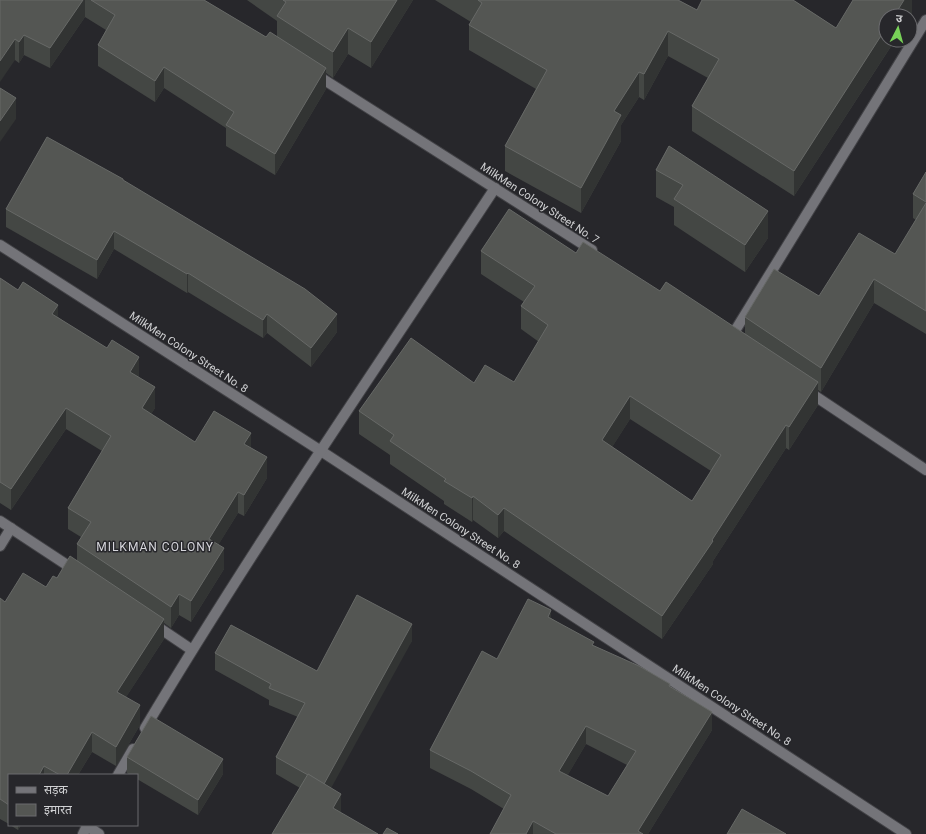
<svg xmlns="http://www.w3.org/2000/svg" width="926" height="834" viewBox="0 0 926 834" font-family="Roboto,'Noto Sans Devanagari',sans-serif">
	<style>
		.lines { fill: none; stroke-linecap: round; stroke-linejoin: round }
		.minor-casing { stroke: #424246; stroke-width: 12 }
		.minor { stroke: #747479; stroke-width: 10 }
		.wall { fill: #444744; fill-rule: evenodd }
		.shaded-wall { fill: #323433 }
		.building { fill: #545653; stroke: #676967; fill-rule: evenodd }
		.labels { text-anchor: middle; stroke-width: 3; stroke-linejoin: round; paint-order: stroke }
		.street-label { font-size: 11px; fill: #d0d1d3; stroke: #27272b }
		.neighbourhood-label { font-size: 12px; letter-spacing: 1px; fill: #d6d6dc; stroke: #27272b }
	</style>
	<rect width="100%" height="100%" fill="#27272b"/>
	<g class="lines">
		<g class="minor-casing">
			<g id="minor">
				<path d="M 315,74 L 592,250"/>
				<path d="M 0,245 L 321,451 L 906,834"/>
				<path d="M 730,339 L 926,20"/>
				<path d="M 806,390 L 926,470"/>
				<path d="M 0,521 L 76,571"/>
				<path d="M 0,546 L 11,528"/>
				<path d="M 152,623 L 192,650"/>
				<path d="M 145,728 C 255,544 377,367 495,188"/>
				<path d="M 118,775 L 133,749"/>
				<path d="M 83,834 L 87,826 L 99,834"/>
			</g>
		</g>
		<use href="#minor" class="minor"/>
	</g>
	<g class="wall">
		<path d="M 0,0 L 204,0 L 266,37 L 277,36 L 277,21 L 247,0 L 413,0 L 371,68 L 348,54 L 333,78 L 326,73 L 326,89 L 275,175 L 226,146 L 226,128 L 164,88 L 155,102 L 98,66 L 98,45 L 106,30 L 85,17 L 50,68 L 24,55 L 19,63 L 15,60 Z"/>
		<path d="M 435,0 L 678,0 L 697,10 L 795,1 L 836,28 L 912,0 L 912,14 L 794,196 L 692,131 L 692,106 L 708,78 L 668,56 L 644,100 L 639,97 L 621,125 L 621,141 L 581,213 L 505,171 L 505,146 L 536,89 L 469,50 L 469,25 L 471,22 Z"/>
		<path d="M 669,146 L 768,238 L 745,272 L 674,225 L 674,207 L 656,197 L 656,170 Z"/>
		<path d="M 926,172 L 926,334 L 874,303 L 821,392 L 818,390 L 818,405 L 789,450 L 786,448 L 713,561 L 713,564 L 662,639 L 504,531 L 498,538 L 473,520 L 472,522 L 444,504 L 444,501 L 390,464 L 390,455 L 359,434 L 359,411 L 474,383 L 514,382 L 539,342 L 521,329 L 521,306 L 524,302 L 481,274 L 481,251 L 576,253 L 660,291 L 745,334 L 745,317 L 819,296 L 895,254 L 916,220 L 913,218 L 913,194 ZM 630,419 L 711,471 L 692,501 L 612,447 Z"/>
		<path d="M 123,181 L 337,332 L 311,367 L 267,333 L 263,338 L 188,292 L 187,293 L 114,249 L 97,279 L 6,227 L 6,209 Z"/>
		<path d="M 0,278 L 58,317 L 139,378 L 155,408 L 151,414 L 195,442 L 251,448 L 267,478 L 244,516 L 238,513 L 218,545 L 224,569 L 191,622 L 179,615 L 171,628 L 164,623 L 164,639 L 126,697 L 140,725 L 116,766 L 92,752 L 78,775 L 9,775 L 9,824 L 0,819 L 0,598 L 5,602 L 46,587 L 57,578 L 77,561 L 77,544 L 81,537 L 68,529 L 68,508 L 102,451 L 66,429 L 11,510 L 0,503 Z"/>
		<path d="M 551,618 L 594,646 L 670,686 L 712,730 L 648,834 L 490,834 L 504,809 L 471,789 L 430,768 L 430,750 L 497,659 ZM 586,744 L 627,765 L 608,796 L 567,776 Z"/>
		<path d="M 412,641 L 272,834 L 300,788 L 276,774 L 276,757 L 298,717 L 269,705 L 269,700 L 215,670 L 215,653 L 317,671 Z"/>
		<path d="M 127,757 L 223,774 L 198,815 L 137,779 L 137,775 L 130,775 L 127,773 Z"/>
		<path d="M 10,825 L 21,825 L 18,830 Z"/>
	</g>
	<g class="shaded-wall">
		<path d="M 83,0 L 85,0 L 85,17 L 50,68 L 50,48 Z"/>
		<path d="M 397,0 L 413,0 L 371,68 L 371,42 Z"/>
		<path d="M 904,0 L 912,0 L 912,14 L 910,17 L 910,16 L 894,16 Z"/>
		<path d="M 348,28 L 348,54 L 333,78 L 333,52 Z"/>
		<path d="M 886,28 L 886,40 L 895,40 L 794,196 L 794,171 Z"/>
		<path d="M 668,31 L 668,56 L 644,100 L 644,74 Z"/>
		<path d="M 24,35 L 24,55 L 19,63 L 19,42 Z"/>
		<path d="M 15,39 L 15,60 L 0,82 L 0,61 Z"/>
		<path d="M 164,67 L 164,88 L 155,102 L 155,81 Z"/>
		<path d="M 326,68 L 326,89 L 275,175 L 275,154 Z"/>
		<path d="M 639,72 L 639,97 L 621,125 L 621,141 L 581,213 L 581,188 L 614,111 Z"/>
		<path d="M 16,98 L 16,119 L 0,142 L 0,121 Z"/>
		<path d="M 768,211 L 768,238 L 745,272 L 745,245 Z"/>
		<path d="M 114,231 L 114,249 L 97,279 L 97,260 Z"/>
		<path d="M 188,273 L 188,292 L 187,293 L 187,274 Z"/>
		<path d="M 874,279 L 874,303 L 821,392 L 821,368 Z"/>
		<path d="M 58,305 L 58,325 L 52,314 Z"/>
		<path d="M 267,314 L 267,333 L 263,338 L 263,320 Z"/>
		<path d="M 337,314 L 337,332 L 311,367 L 311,348 Z"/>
		<path d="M 139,357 L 139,378 L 130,372 Z"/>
		<path d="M 818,382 L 818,405 L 789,450 L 789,427 Z"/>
		<path d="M 155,387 L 155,408 L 142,429 L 142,408 Z"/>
		<path d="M 630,396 L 630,419 L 602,463 L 602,440 Z"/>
		<path d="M 66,408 L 66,429 L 11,510 L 11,489 Z"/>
		<path d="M 786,425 L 786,448 L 713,561 L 713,564 L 662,639 L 662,616 L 712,540 Z"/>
		<path d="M 251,433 L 251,454 L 244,444 Z"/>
		<path d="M 267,457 L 267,478 L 244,516 L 244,495 Z"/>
		<path d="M 238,492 L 238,513 L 209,560 L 209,539 Z"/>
		<path d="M 473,496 L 473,520 L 472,522 L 472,498 Z"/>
		<path d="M 504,508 L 504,531 L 498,538 L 498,515 Z"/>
		<path d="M 224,548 L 224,569 L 191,622 L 191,601 Z"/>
		<path d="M 179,594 L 179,615 L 171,628 L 171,607 Z"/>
		<path d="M 551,610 L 551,628 L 548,617 Z"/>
		<path d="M 164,619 L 164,639 L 117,711 L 117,692 Z"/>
		<path d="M 412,624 L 412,641 L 324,801 L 324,784 Z"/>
		<path d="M 140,705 L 140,725 L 116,766 L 116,747 Z"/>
		<path d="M 712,712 L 712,730 L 648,834 L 638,834 L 638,831 Z"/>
		<path d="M 586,726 L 586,744 L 559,790 L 559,771 Z"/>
		<path d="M 92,732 L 92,752 L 78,775 L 67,775 Z"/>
		<path d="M 223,759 L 223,774 L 198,815 L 198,800 Z"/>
		<path d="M 44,766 L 44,775 L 39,775 Z"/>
		<path d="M 341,794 L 341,814 L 333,808 Z"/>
		<path d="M 533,821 L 533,834 L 526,834 Z"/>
		<path d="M 18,825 L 21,825 L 18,830 Z"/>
	</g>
	<g class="building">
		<path d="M 0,0 L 83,0 L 50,48 L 24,35 L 19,42 L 15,39 L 0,61 Z"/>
		<path d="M 91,0 L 204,0 L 266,37 L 270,32 L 326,68 L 275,154 L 226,125 L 234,112 L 164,67 L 155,81 L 98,45 L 115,15 Z"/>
		<path d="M 283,0 L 397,0 L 371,42 L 348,28 L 333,52 L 277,16 L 286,2 Z"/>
		<path d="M 478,0 L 678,0 L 697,10 L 702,0 L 793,0 L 836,28 L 853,0 L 904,0 L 894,16 L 886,16 L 886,28 L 794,171 L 692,106 L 719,59 L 668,31 L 644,74 L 639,72 L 614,111 L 621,115 L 581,188 L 505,146 L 547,70 L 469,25 L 482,3 Z"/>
		<path d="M 0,88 L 16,98 L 0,121 Z"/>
		<path d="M 47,137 L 123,179 L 123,180 L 305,289 L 337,314 L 311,348 L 267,314 L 263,320 L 188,273 L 187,274 L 114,231 L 97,260 L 6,209 Z"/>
		<path d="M 669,146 L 768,211 L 745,245 L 674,199 L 683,185 L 656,170 Z"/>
		<path d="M 926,172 L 926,202 L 913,194 Z"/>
		<path d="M 926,203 L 926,311 L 874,279 L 821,368 L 745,317 L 774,269 L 819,296 L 859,233 L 895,254 Z"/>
		<path d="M 509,209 L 576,253 L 583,242 L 660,291 L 666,282 L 818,382 L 789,427 L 786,425 L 712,540 L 713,541 L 662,616 L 504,508 L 498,515 L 473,496 L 472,498 L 444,481 L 446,479 L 390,441 L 394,435 L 359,411 L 411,338 L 474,383 L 485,365 L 514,382 L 548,325 L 521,306 L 535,286 L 481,251 ZM 630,396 L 721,455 L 692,501 L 602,440 Z"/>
		<path d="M 0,278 L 18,290 L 23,282 L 58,305 L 52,314 L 107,348 L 112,340 L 139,357 L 130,372 L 155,387 L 142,408 L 195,442 L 214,411 L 251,433 L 244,444 L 267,457 L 244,495 L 238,492 L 209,539 L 224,548 L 191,601 L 179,594 L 171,607 L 77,544 L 91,522 L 68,508 L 111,436 L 66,408 L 11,489 L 0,482 Z"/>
		<path d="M 70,556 L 164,619 L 117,692 L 140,705 L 116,747 L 92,732 L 67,775 L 60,775 L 44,766 L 39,775 L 9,775 L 9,805 L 0,799 L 0,598 L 5,602 L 23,573 L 46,587 L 53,576 L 57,578 Z"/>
		<path d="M 357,595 L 412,624 L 324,784 L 308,774 L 308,775 L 276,757 L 305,703 L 269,688 L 271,684 L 215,653 L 231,625 L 317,671 Z"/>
		<path d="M 528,599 L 551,610 L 548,617 L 594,642 L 592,645 L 639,666 L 670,684 L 669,686 L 712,712 L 638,831 L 643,834 L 556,834 L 533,821 L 526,834 L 490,834 L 511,795 L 471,771 L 430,750 L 482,651 L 497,659 ZM 586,726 L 636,751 L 608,796 L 559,771 Z"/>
		<path d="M 151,716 L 223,759 L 198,800 L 127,757 Z"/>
		<path d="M 308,774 L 341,794 L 333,808 L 378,834 L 272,834 Z"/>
		<path d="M 742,809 L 786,834 L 727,834 Z"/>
		<path d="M 387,828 L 398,834 L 383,834 Z"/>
	</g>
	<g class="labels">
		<g class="street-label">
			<text transform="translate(540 203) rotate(33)" y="4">MilkMen Colony Street No. 7</text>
			<text transform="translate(189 352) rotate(33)" y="4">MilkMen Colony Street No. 8</text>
			<text transform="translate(461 528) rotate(33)" y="4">MilkMen Colony Street No. 8</text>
			<text transform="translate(732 705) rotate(33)" y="4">MilkMen Colony Street No. 8</text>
		</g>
		<g class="neighbourhood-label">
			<text x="155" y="551">MILKMAN COLONY</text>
		</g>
	</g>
	<rect x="8" y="774" width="130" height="52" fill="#27272b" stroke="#6b6b6e"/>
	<rect x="16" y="787" width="20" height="6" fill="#747479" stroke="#6b6b6e"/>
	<text x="44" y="794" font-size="12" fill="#d0d1d3">सड़क</text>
	<rect x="16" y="804" width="20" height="12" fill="#545653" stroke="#6b6b6e"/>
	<text x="44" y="814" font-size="12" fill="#d0d1d3">इमारत</text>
	<g transform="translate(898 28) rotate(6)"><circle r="19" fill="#27272b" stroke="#6b6b6e"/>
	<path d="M0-3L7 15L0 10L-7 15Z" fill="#78d158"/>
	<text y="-6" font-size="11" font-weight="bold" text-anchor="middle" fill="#d0d1d3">उ</text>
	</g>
</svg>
